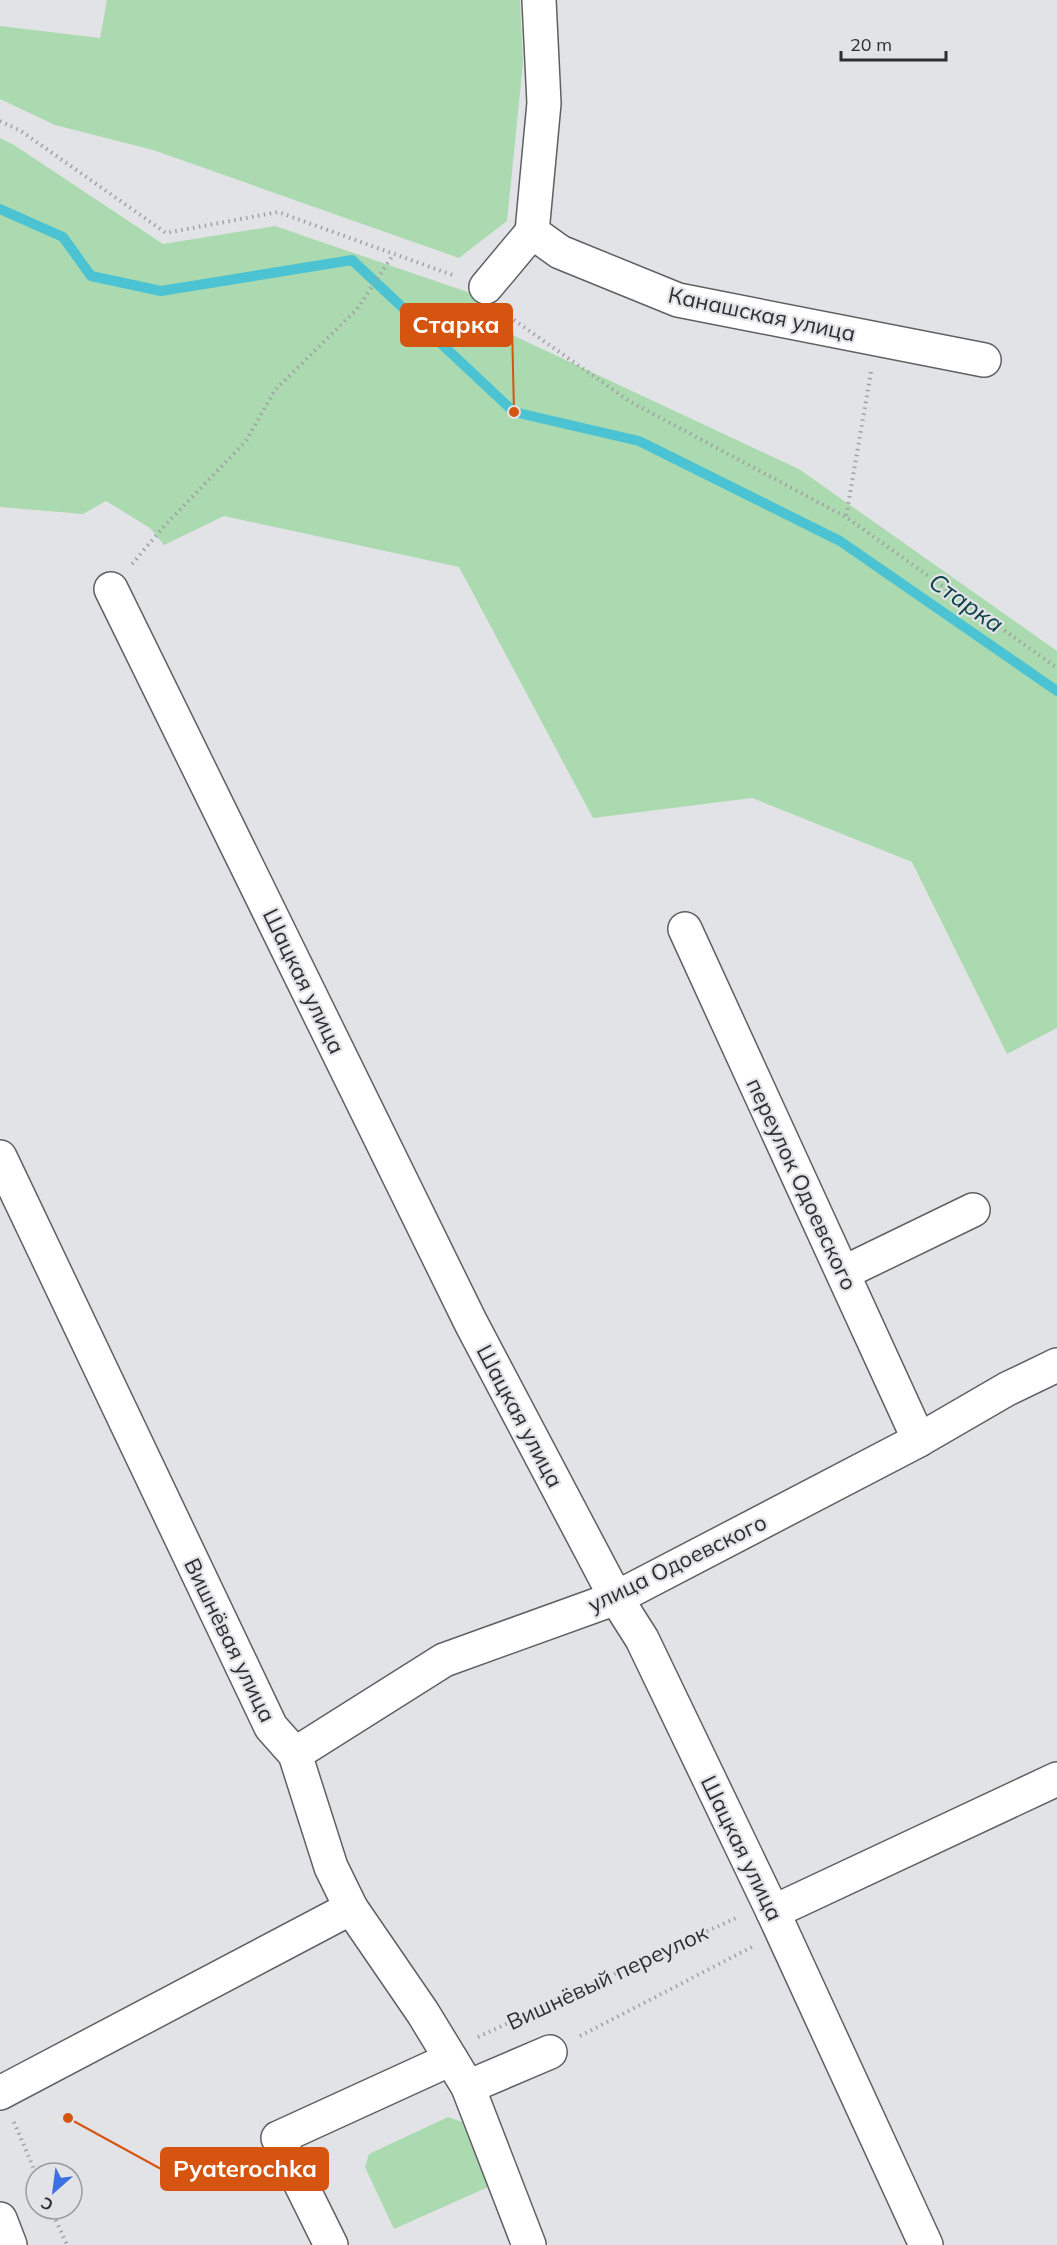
<svg xmlns="http://www.w3.org/2000/svg" width="1057" height="2245" viewBox="0 0 1057 2245" font-family="Mulish,sans-serif">
	<style>
		.green { fill: #acdab0 }
		.lines { fill: none; stroke-linecap: round; stroke-linejoin: round }
		.stream { stroke: #4bc3d3; stroke-width: 10 }
		.minor-casing { stroke: #5f6062; stroke-width: 36 }
		.path { stroke: #a0a1a4; stroke-width: 4; stroke-dasharray: 1.5 4.5; stroke-linecap: butt }
		.minor { stroke: #fff; stroke-width: 33 }
		.labels { text-anchor: middle; stroke-width: 4.5; stroke-linejoin: round; paint-order: stroke }
		.street-label { font-size: 22px; fill: #2e2e30; stroke: #e2e3e6 }
		.water-label { font-size: 24px; font-style: italic; fill: #0a4248; stroke: #e2e3e6 }
		.leader { fill: none; stroke: #d55510; stroke-width: 2 }
		.callout-dot { fill: #d55510; stroke: #e2e3e6; stroke-width: 2 }
		.callout { fill: #d55510; stroke: #d55510; stroke-width: 2 }
		.callout-label { font-size: 24px; text-anchor: middle; font-weight: bold; fill: #fff }
	</style>
	<rect width="100%" height="100%" fill="#e2e3e6"/>
	<g class="green">
		<path d="M 107,0 L 520,0 L 523,63 L 507,221 L 459,258 L 153,150 L 55,125 L 0,99 L 0,26 L 100,38 Z"/>
		<path d="M 0,138 L 14,145 L 163,244 L 275,226 L 488,299 L 493,326 L 799,469 L 1057,651 L 1057,1028 L 1007,1054 L 912,862 L 752,798 L 593,818 L 459,567 L 224,516 L 164,545 L 150,528 L 106,501 L 83,514 L 0,507 Z"/>
		<path d="M 448,2117 L 462,2122 L 488,2187 L 394,2229 L 365,2167 L 369,2154 Z"/>
	</g>
	<g class="lines">
		<path class="stream" d="M 0,209 L 63,237 L 91,276 L 161,291 L 352,260 L 514,412 L 639,441 L 840,541 L 1057,691"/>
		<g class="minor-casing">
			<g id="minor">
				<path d="M 532,232 L 560,252 L 678,300 L 984,360"/>
				<path d="M 532,232 L 544,103 L 539,0"/>
				<path d="M 486,287 L 532,232"/>
				<path d="M 111,589 L 471,1323 L 616,1598 L 642,1639 L 773,1912 L 926,2245"/>
				<path d="M 685,929 L 919,1440"/>
				<path d="M 0,1157 L 271,1727 L 295,1754 L 331,1867 L 351,1908 L 423,2013 L 468,2087 L 529,2245"/>
				<path d="M 843,1273 L 973,1210"/>
				<path d="M 295,1754 L 444,1660 L 616,1598 L 919,1440 L 1007,1389 L 1057,1365"/>
				<path d="M 773,1912 L 1057,1779"/>
				<path d="M 468,2087 L 550,2052"/>
				<path d="M 0,2093 L 351,1908"/>
				<path d="M 0,2219 L 10,2245"/>
				<path d="M 331,2245 L 278,2138 L 451,2059"/>
			</g>
		</g>
		<g class="path">
			<path d="M 0,121 L 21,131 L 166,233 L 278,212 L 455,276"/>
			<path d="M 504,313 L 629,401 L 846,517"/>
			<path d="M 871,372 L 846,517 L 1057,668"/>
			<path d="M 132,564 L 166,524 L 246,441 L 275,390 L 357,309 L 393,255"/>
			<path d="M 580,2036 L 752,1947"/>
			<path d="M 478,2037 L 738,1917"/>
			<path d="M 14,2122 L 36,2174"/>
			<path d="M 51,2209 L 67,2245"/>
		</g>
		<use href="#minor" class="minor"/>
	</g>
	<g class="labels">
		<g class="street-label">
			<text transform="translate(762 314) rotate(12)" y="8">Канашская улица</text>
			<text transform="translate(304 981) rotate(64)" y="8">Шацкая улица</text>
			<text transform="translate(802 1184) rotate(65)" y="8">переулок Одоевского</text>
			<text transform="translate(520 1416) rotate(62)" y="8">Шацкая улица</text>
			<text transform="translate(677 1563) rotate(-26)" y="8">улица Одоевского</text>
			<text transform="translate(230 1640) rotate(64)" y="8">Вишнёвая улица</text>
			<text transform="translate(742 1848) rotate(64)" y="8">Шацкая улица</text>
			<text transform="translate(607 1977) rotate(-25)" y="8">Вишнёвый переулок</text>
		</g>
		<g class="water-label">
			<text transform="translate(966 603) rotate(35)" y="8">Старка</text>
		</g>
	</g>
	<path class="leader" d="M514 412L512 325M68 2118L161 2169"/>
	<g class="callout-dot">
		<circle cx="514" cy="412" r="6"/>
		<circle cx="68" cy="2118" r="6"/>
	</g>
	<g class="callout">
		<rect x="401" y="304" width="111" height="42" rx="6"/>
		<rect x="161" y="2148" width="167" height="42" rx="6"/>
	</g>
	<g class="callout-label">
		<text x="456" y="333">Старка</text>
		<text x="245" y="2177">Pyaterochka</text>
	</g>
	<g transform="translate(54 2191) rotate(208)"><circle r="28" fill="#e2e3e6" stroke="#9a9b9d" stroke-width="1.5"/>
	<path d="M0-4.5L10 22L0 15L-10 22Z" fill="#3d70e1"/>
	<text y="-9" font-size="16" font-weight="bold" text-anchor="middle" fill="#2e2e30">С</text>
	</g>
	<path d="M841 51v9h105v-9" fill="none" stroke="#2e2e30" stroke-width="3"/>
	<text x="850" y="51" font-size="18" fill="#2e2e30" stroke="#e2e3e6" stroke-width="4.5" paint-order="stroke">20 m</text>
</svg>
